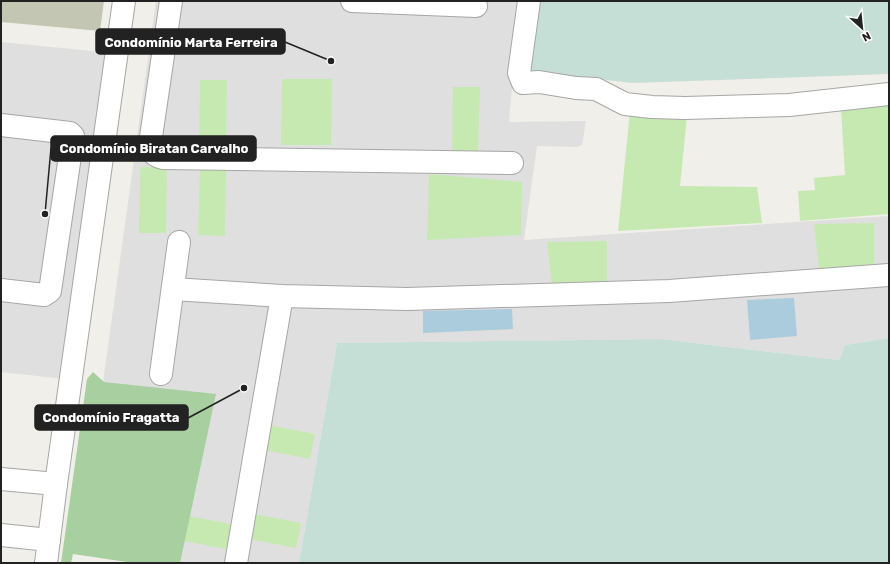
<svg xmlns="http://www.w3.org/2000/svg" width="890" height="564" viewBox="0 0 890 564" font-family="Rubik,sans-serif">
	<style>
		.residential { fill: #e0dfdf }
		.construction { fill: #c4c6b4 }
		.grass { fill: #c6e9b1 }
		.forest { fill: #a8cf9f }
		.wetland { fill: #c6dfd6 }
		.water { fill: #abccdd }
		.lines { fill: none; stroke-linecap: round; stroke-linejoin: round }
		.minor-casing { stroke: #a6a6a6; stroke-width: 24 }
		.minor { stroke: #fff; stroke-width: 22 }
		.leader { fill: none; stroke: #222; stroke-width: 1.5 }
		.callout-dot { fill: #222; stroke: #fff; stroke-width: 1.5 }
		.callout { fill: #222; stroke: #222; stroke-width: 1.5 }
		.callout-label { font-size: 13px; text-anchor: middle; font-weight: bold; fill: #fff }
	</style>
	<rect width="100%" height="100%" fill="#f1efe9"/>
	<g class="residential">
		<path d="M 156,1 L 519,1 L 509,122 L 586,121 L 582,145 L 576,147 L 537,146 L 524,240 L 889,216 L 889,338 L 845,345 L 839,360 L 661,339 L 337,343 L 299,563 L 180,563 L 103,382 Z"/>
		<path d="M 1,42 L 112,53 L 64,379 L 1,372 Z"/>
	</g>
	<path class="construction" d="M 1,1 L 104,1 L 100,31 L 1,22 Z"/>
	<g class="grass">
		<path d="M 282,79 L 332,79 L 331,145 L 281,145 Z"/>
		<path d="M 200,80 L 227,80 L 226,146 L 199,146 Z"/>
		<path d="M 453,87 L 480,87 L 478,153 L 452,153 Z"/>
		<path d="M 889,105 L 889,214 L 800,221 L 798,191 L 815,190 L 814,178 L 845,175 L 841,109 Z"/>
		<path d="M 630,111 L 687,116 L 680,186 L 757,187 L 762,223 L 618,231 Z"/>
		<path d="M 140,167 L 167,167 L 166,233 L 139,233 Z"/>
		<path d="M 200,169 L 226,169 L 225,236 L 198,235 Z"/>
		<path d="M 429,174 L 522,182 L 521,235 L 427,240 Z"/>
		<path d="M 874,223 L 874,267 L 819,269 L 814,224 Z"/>
		<path d="M 607,241 L 607,284 L 552,286 L 547,242 Z"/>
		<path d="M 269,425 L 315,434 L 310,459 L 263,450 Z"/>
		<path d="M 254,514 L 301,523 L 296,548 L 249,539 Z"/>
		<path d="M 189,516 L 236,525 L 231,550 L 184,541 Z"/>
	</g>
	<path class="forest" d="M 93,372 L 104,382 L 216,394 L 180,563 L 134,563 L 73,554 L 71,563 L 61,563 L 87,379 Z"/>
	<g class="wetland">
		<path d="M 539,1 L 889,1 L 889,74 L 632,83 L 529,71 Z"/>
		<path d="M 889,338 L 889,563 L 299,563 L 337,343 L 661,339 L 839,360 L 845,345 Z"/>
	</g>
	<g class="water">
		<path d="M 794,298 L 797,336 L 750,340 L 747,300 Z"/>
		<path d="M 512,309 L 513,329 L 423,333 L 423,311 Z"/>
	</g>
	<g class="lines">
		<g class="minor-casing">
			<g id="minor">
				<path d="M 171,1 L 151,137 C 150,149 150,155 163,158 L 512,163"/>
				<path d="M 352,1 L 476,6"/>
				<path d="M 529,1 L 519,73 L 523,83 L 539,82 L 576,88 L 596,89 L 625,104 L 652,107 L 685,108 L 789,105 L 889,94"/>
				<path d="M 1,125 L 70,133 L 73,136 L 50,291 L 44,295 L 1,290"/>
				<path d="M 173,289 L 282,296 L 407,299 L 669,291 L 889,275"/>
				<path d="M 161,374 L 179,242"/>
				<path d="M 1,479 L 56,484"/>
				<path d="M 1,535 L 49,540"/>
				<path d="M 46,563 L 56,484 L 124,1"/>
				<path d="M 236,563 L 282,296"/>
			</g>
		</g>
		<use href="#minor" class="minor"/>
	</g>
	<path class="leader" d="M331 61L285 42M45 214L51 148M244 388L188 418"/>
	<g class="callout-dot">
		<circle cx="331" cy="61" r="4"/>
		<circle cx="45" cy="214" r="4"/>
		<circle cx="244" cy="388" r="4"/>
	</g>
	<g class="callout">
		<rect x="96" y="29" width="189" height="25" rx="4"/>
		<rect x="51" y="136" width="205" height="25" rx="4"/>
		<rect x="35" y="405" width="153" height="25" rx="4"/>
	</g>
	<g class="callout-label">
		<text x="191" y="47">Condomínio Marta Ferreira</text>
		<text x="154" y="153">Condomínio Biratan Carvalho</text>
		<text x="111" y="422">Condomínio Fragatta</text>
	</g>
	<rect width="890" height="564" fill="none" stroke="#222222" stroke-width="4"/>
	<g transform="translate(862 28) rotate(153)" stroke="#ffffff" stroke-width="3" paint-order="stroke">
	<path d="M0-3L7 15L0 10L-7 15Z" fill="#222222"/>
	<text y="-6" font-size="11" font-weight="bold" text-anchor="middle" fill="#222222">N</text>
	</g>
</svg>
